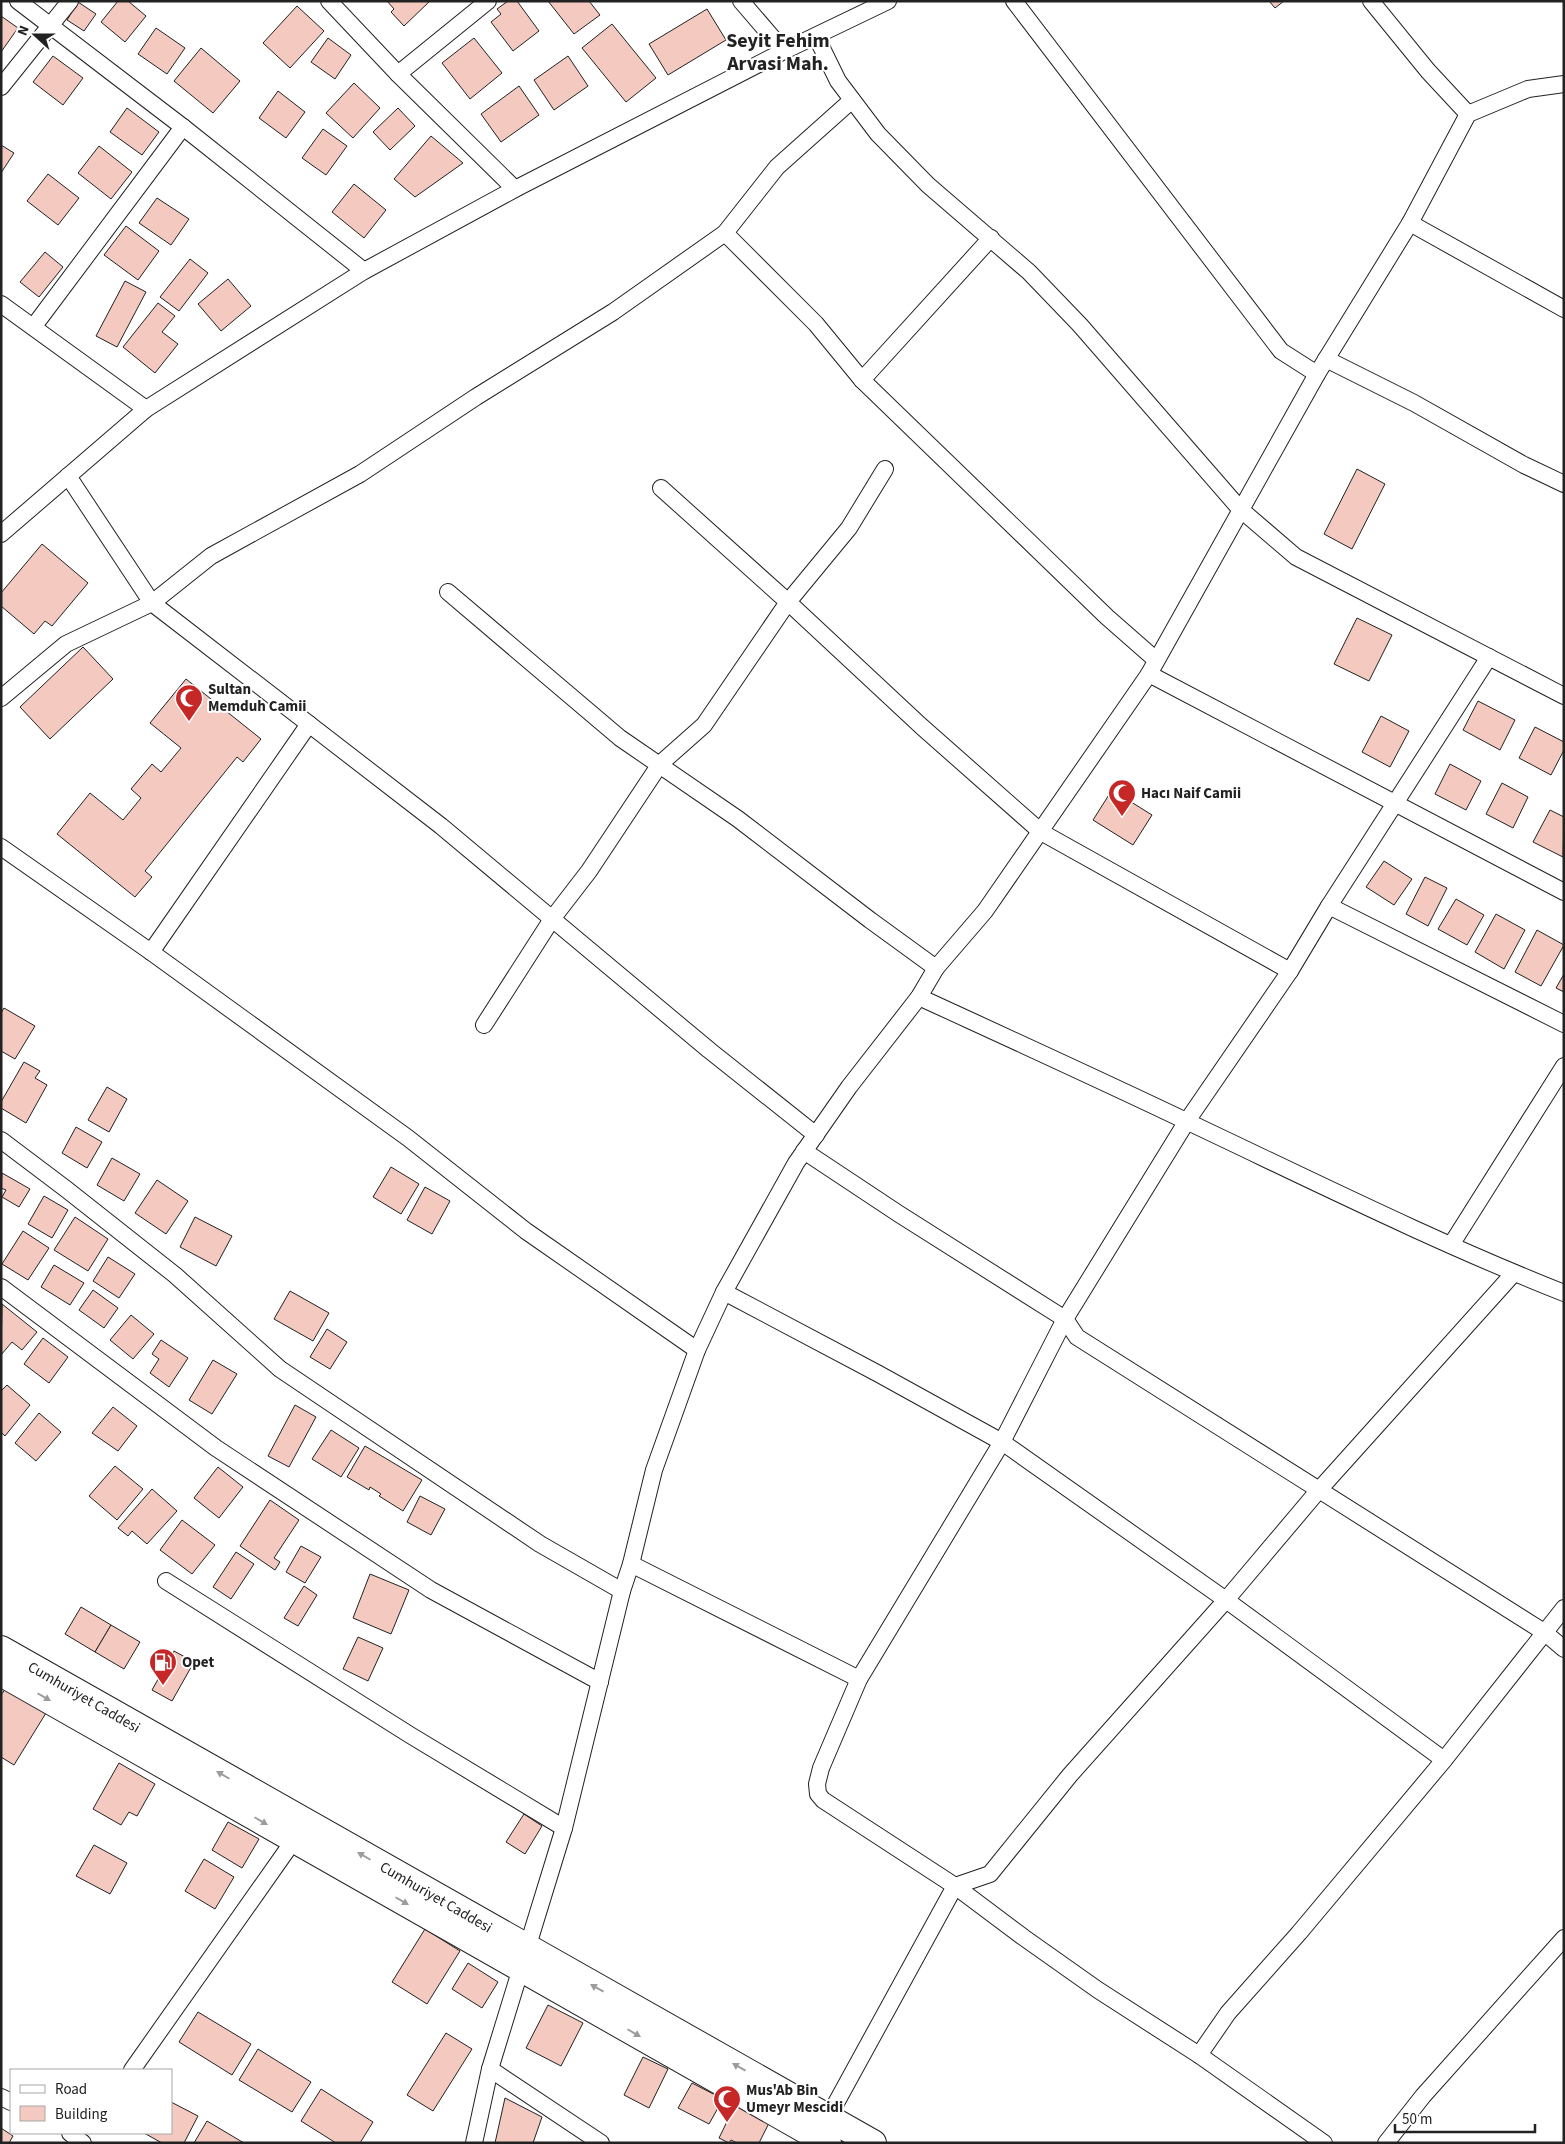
<svg xmlns="http://www.w3.org/2000/svg" width="1565" height="2144" viewBox="0 0 1565 2144" font-family="'Source Sans 3',sans-serif">
	<style>
		.building { fill: #f3c9c0; stroke: #222 }
		.lines { fill: none; stroke-linecap: round; stroke-linejoin: round }
		.minor-casing { stroke: #222; stroke-width: 18 }
		.primary-casing { stroke: #222; stroke-width: 28 }
		.minor { stroke: #fff; stroke-width: 16 }
		.primary { stroke: #fff; stroke-width: 26 }
		.oneway { fill: #9c9c9c }
		.labels { text-anchor: middle; stroke-width: 4; stroke-linejoin: round; paint-order: stroke }
		.poi-label { font-size: 15px; font-weight: bold; fill: #222; stroke: #fff; text-anchor: start }
		.street-label { font-size: 15px; fill: #222; stroke: #fff }
		.district-label { font-size: 20px; font-weight: bold; fill: #222; stroke: #fff }
	</style>
	<rect width="100%" height="100%" fill="#fff"/>
	<g class="building">
		<path d="M 118,1 L 128,1 L 146,16 L 125,42 L 101,22 Z"/>
		<path d="M 387,1 L 430,1 L 404,26 L 391,12 L 394,9 Z"/>
		<path d="M 508,1 L 517,1 L 539,31 L 513,51 L 491,22 L 501,14 L 497,9 Z"/>
		<path d="M 548,1 L 589,1 L 600,15 L 574,34 Z"/>
		<path d="M 1269,1 L 1284,1 L 1275,8 Z"/>
		<path d="M 78,2 L 96,14 L 84,31 L 67,20 Z"/>
		<path d="M 297,6 L 324,31 L 290,68 L 263,43 Z"/>
		<path d="M 707,9 L 726,40 L 668,75 L 649,44 Z"/>
		<path d="M 1,16 L 18,28 L 1,52 Z"/>
		<path d="M 612,24 L 656,78 L 626,102 L 582,48 Z"/>
		<path d="M 156,28 L 185,48 L 167,74 L 138,54 Z"/>
		<path d="M 328,38 L 351,55 L 335,79 L 311,62 Z"/>
		<path d="M 474,38 L 502,73 L 470,99 L 442,63 Z"/>
		<path d="M 201,48 L 240,81 L 213,113 L 174,81 Z"/>
		<path d="M 53,56 L 83,78 L 63,105 L 33,82 Z"/>
		<path d="M 568,56 L 588,86 L 554,110 L 534,80 Z"/>
		<path d="M 354,83 L 380,108 L 353,138 L 326,113 Z"/>
		<path d="M 519,86 L 539,115 L 501,142 L 481,114 Z"/>
		<path d="M 278,91 L 305,112 L 286,138 L 259,118 Z"/>
		<path d="M 127,108 L 159,132 L 142,155 L 110,132 Z"/>
		<path d="M 398,108 L 415,126 L 390,150 L 373,132 Z"/>
		<path d="M 323,129 L 347,146 L 326,175 L 302,158 Z"/>
		<path d="M 431,136 L 463,163 L 415,197 L 394,179 Z"/>
		<path d="M 1,145 L 14,153 L 1,173 Z"/>
		<path d="M 99,146 L 132,172 L 111,199 L 78,173 Z"/>
		<path d="M 48,174 L 79,198 L 58,225 L 27,201 Z"/>
		<path d="M 354,184 L 386,210 L 364,238 L 332,212 Z"/>
		<path d="M 157,198 L 189,219 L 171,245 L 139,223 Z"/>
		<path d="M 126,226 L 159,251 L 138,280 L 104,255 Z"/>
		<path d="M 45,252 L 63,267 L 39,297 L 20,282 Z"/>
		<path d="M 190,259 L 208,273 L 179,311 L 160,297 Z"/>
		<path d="M 228,279 L 251,306 L 221,331 L 198,304 Z"/>
		<path d="M 125,281 L 146,292 L 117,347 L 96,336 Z"/>
		<path d="M 158,303 L 175,316 L 162,332 L 178,344 L 155,373 L 123,347 Z"/>
		<path d="M 1357,469 L 1385,484 L 1352,549 L 1324,534 Z"/>
		<path d="M 42,544 L 88,583 L 52,626 L 45,621 L 34,634 L 1,606 L 1,593 Z"/>
		<path d="M 1357,618 L 1392,635 L 1369,681 L 1334,664 Z"/>
		<path d="M 83,647 L 113,679 L 50,739 L 20,707 Z"/>
		<path d="M 186,679 L 261,739 L 243,762 L 237,757 L 145,871 L 152,877 L 135,897 L 57,834 L 90,793 L 123,820 L 141,798 L 131,789 L 152,764 L 161,772 L 181,748 L 150,723 Z"/>
		<path d="M 1478,701 L 1515,720 L 1500,750 L 1463,730 Z"/>
		<path d="M 1381,716 L 1409,731 L 1390,767 L 1362,752 Z"/>
		<path d="M 1535,727 L 1564,742 L 1564,750 L 1551,775 L 1519,758 Z"/>
		<path d="M 1450,764 L 1481,781 L 1466,810 L 1435,794 Z"/>
		<path d="M 1502,783 L 1528,797 L 1513,828 L 1486,814 Z"/>
		<path d="M 1112,790 L 1152,815 L 1133,845 L 1093,820 Z"/>
		<path d="M 1550,810 L 1564,817 L 1563,857 L 1533,842 Z"/>
		<path d="M 1384,861 L 1412,879 L 1394,905 L 1366,887 Z"/>
		<path d="M 1425,877 L 1447,888 L 1428,926 L 1406,914 Z"/>
		<path d="M 1456,899 L 1484,915 L 1467,945 L 1438,929 Z"/>
		<path d="M 1496,914 L 1525,930 L 1504,969 L 1475,952 Z"/>
		<path d="M 1537,930 L 1564,945 L 1541,986 L 1515,972 Z"/>
		<path d="M 1564,974 L 1564,992 L 1556,988 Z"/>
		<path d="M 4,1008 L 35,1026 L 15,1059 L 1,1051 L 1,1013 Z"/>
		<path d="M 24,1062 L 40,1071 L 35,1078 L 47,1085 L 26,1123 L 1,1108 L 1,1102 Z"/>
		<path d="M 107,1087 L 127,1099 L 109,1132 L 88,1120 Z"/>
		<path d="M 76,1127 L 102,1142 L 87,1168 L 62,1153 Z"/>
		<path d="M 112,1158 L 140,1174 L 124,1201 L 97,1185 Z"/>
		<path d="M 391,1167 L 419,1184 L 401,1214 L 373,1197 Z"/>
		<path d="M 2,1173 L 30,1189 L 19,1207 L 2,1197 L 6,1190 L 1,1188 Z"/>
		<path d="M 157,1180 L 188,1201 L 166,1234 L 135,1213 Z"/>
		<path d="M 425,1187 L 450,1201 L 432,1234 L 407,1220 Z"/>
		<path d="M 44,1196 L 68,1210 L 52,1238 L 28,1224 Z"/>
		<path d="M 75,1217 L 108,1239 L 88,1271 L 54,1250 Z"/>
		<path d="M 195,1217 L 232,1236 L 216,1266 L 180,1247 Z"/>
		<path d="M 23,1231 L 49,1248 L 28,1280 L 2,1264 Z"/>
		<path d="M 108,1257 L 135,1274 L 119,1298 L 93,1281 Z"/>
		<path d="M 54,1265 L 84,1283 L 70,1305 L 41,1287 Z"/>
		<path d="M 93,1290 L 118,1308 L 104,1328 L 79,1310 Z"/>
		<path d="M 290,1291 L 329,1313 L 313,1341 L 274,1319 Z"/>
		<path d="M 2,1304 L 37,1332 L 22,1350 L 12,1342 L 1,1355 Z"/>
		<path d="M 131,1315 L 154,1334 L 133,1359 L 110,1340 Z"/>
		<path d="M 327,1329 L 347,1342 L 330,1369 L 310,1357 Z"/>
		<path d="M 43,1338 L 68,1357 L 49,1383 L 24,1364 Z"/>
		<path d="M 161,1340 L 188,1358 L 169,1387 L 150,1373 L 159,1359 L 152,1354 Z"/>
		<path d="M 213,1360 L 237,1374 L 212,1414 L 189,1400 Z"/>
		<path d="M 7,1385 L 30,1405 L 5,1436 L 1,1432 L 1,1391 Z"/>
		<path d="M 295,1405 L 316,1417 L 289,1467 L 268,1456 Z"/>
		<path d="M 113,1407 L 137,1426 L 118,1451 L 92,1433 Z"/>
		<path d="M 39,1413 L 61,1432 L 36,1461 L 15,1443 Z"/>
		<path d="M 331,1430 L 359,1448 L 341,1477 L 312,1459 Z"/>
		<path d="M 365,1446 L 422,1480 L 403,1511 L 379,1496 L 381,1494 L 370,1487 L 369,1490 L 347,1477 Z"/>
		<path d="M 115,1466 L 143,1489 L 117,1520 L 89,1496 Z"/>
		<path d="M 218,1467 L 243,1487 L 219,1518 L 194,1498 Z"/>
		<path d="M 152,1489 L 177,1511 L 147,1544 L 132,1531 L 128,1536 L 118,1528 Z"/>
		<path d="M 420,1496 L 445,1509 L 431,1535 L 407,1522 Z"/>
		<path d="M 270,1500 L 299,1520 L 274,1558 L 280,1562 L 275,1570 L 240,1546 Z"/>
		<path d="M 182,1520 L 215,1545 L 192,1574 L 160,1550 Z"/>
		<path d="M 301,1546 L 321,1557 L 305,1583 L 286,1572 Z"/>
		<path d="M 236,1552 L 254,1564 L 231,1599 L 213,1587 Z"/>
		<path d="M 370,1574 L 409,1590 L 391,1634 L 353,1618 Z"/>
		<path d="M 304,1586 L 317,1595 L 298,1626 L 284,1618 Z"/>
		<path d="M 81,1607 L 111,1625 L 95,1652 L 65,1634 Z"/>
		<path d="M 111,1625 L 140,1642 L 124,1669 L 95,1652 Z"/>
		<path d="M 358,1637 L 383,1648 L 368,1681 L 343,1669 Z"/>
		<path d="M 174,1651 L 194,1662 L 172,1701 L 152,1690 Z"/>
		<path d="M 6,1688 L 46,1713 L 14,1765 L 1,1757 L 1,1695 Z"/>
		<path d="M 119,1763 L 155,1784 L 137,1816 L 129,1812 L 121,1825 L 93,1809 Z"/>
		<path d="M 524,1814 L 542,1826 L 525,1854 L 506,1842 Z"/>
		<path d="M 228,1822 L 259,1839 L 242,1868 L 212,1850 Z"/>
		<path d="M 94,1845 L 127,1863 L 110,1894 L 76,1876 Z"/>
		<path d="M 204,1859 L 234,1877 L 215,1909 L 185,1891 Z"/>
		<path d="M 425,1929 L 460,1951 L 427,2004 L 392,1982 Z"/>
		<path d="M 468,1963 L 498,1982 L 482,2008 L 452,1989 Z"/>
		<path d="M 548,2005 L 583,2023 L 561,2066 L 526,2048 Z"/>
		<path d="M 198,2012 L 251,2044 L 232,2075 L 179,2042 Z"/>
		<path d="M 446,2033 L 472,2049 L 433,2111 L 407,2095 Z"/>
		<path d="M 258,2049 L 311,2082 L 292,2112 L 239,2080 Z"/>
		<path d="M 643,2057 L 668,2069 L 649,2108 L 624,2095 Z"/>
		<path d="M 692,2083 L 723,2099 L 709,2124 L 678,2108 Z"/>
		<path d="M 321,2089 L 373,2122 L 360,2143 L 336,2143 L 301,2121 Z"/>
		<path d="M 739,2097 L 770,2121 L 759,2143 L 737,2143 L 731,2140 L 729,2143 L 719,2138 Z"/>
		<path d="M 505,2098 L 542,2117 L 533,2143 L 495,2143 Z"/>
		<path d="M 171,2102 L 198,2116 L 184,2143 L 162,2143 L 144,2133 L 171,2133 Z"/>
		<path d="M 207,2121 L 244,2143 L 194,2143 Z"/>
		<path d="M 1,2128 L 13,2136 L 9,2143 L 1,2143 Z"/>
	</g>
	<g class="lines">
		<g class="minor-casing">
			<g id="minor">
				<path d="M 18,1 L 183,127 L 364,271"/>
				<path d="M 329,1 L 398,74 L 515,189"/>
				<path d="M 741,1 L 784,51"/>
				<path d="M 1014,1 L 1281,351 L 1317,374"/>
				<path d="M 1371,1 L 1428,71 L 1468,114"/>
				<path d="M 816,36 L 838,81 L 878,134 L 928,185 L 1029,272 L 1080,325 L 1240,509 L 1296,557 L 1564,696"/>
				<path d="M 398,74 L 488,1"/>
				<path d="M 1,87 L 70,1"/>
				<path d="M 1410,223 L 1564,309"/>
				<path d="M 725,233 L 816,324 L 862,380 L 1107,617 L 1156,660"/>
				<path d="M 1,304 L 146,409"/>
				<path d="M 34,326 L 183,127"/>
				<path d="M 1326,359 L 1414,403 L 1524,465 L 1564,484"/>
				<path d="M 862,380 L 991,238"/>
				<path d="M 68,476 L 152,603 L 441,826 L 709,1050 L 816,1135"/>
				<path d="M 661,488 L 788,602 L 921,726 L 1041,832 L 1290,971"/>
				<path d="M 1,534 L 146,409 L 364,271 L 515,189 L 784,51 L 888,1"/>
				<path d="M 448,592 L 620,738 L 738,819 L 870,920 L 936,968"/>
				<path d="M 1149,674 L 1564,892"/>
				<path d="M 1,698 L 66,644 L 152,603 L 211,556 L 360,474 L 476,397 L 613,312 L 725,233 L 777,167 L 852,100"/>
				<path d="M 1,847 L 151,952 L 408,1138 L 526,1231 L 697,1350"/>
				<path d="M 1329,906 L 1564,1024"/>
				<path d="M 151,952 L 309,724"/>
				<path d="M 919,997 C 1008,1038 1098,1079 1186,1121 C 1311,1180 1435,1242 1564,1293"/>
				<path d="M 484,1025 L 552,919 L 589,871 L 660,764 L 704,725 L 788,602 L 849,528 L 885,469"/>
				<path d="M 1,1140 L 66,1189 L 175,1275 L 280,1369 L 540,1544 L 622,1591"/>
				<path d="M 804,1151 L 899,1214 L 1065,1319 L 1077,1337 L 1544,1632 L 1564,1649"/>
				<path d="M 1451,1245 L 1564,1066"/>
				<path d="M 1,1287 L 216,1448 L 431,1590 L 600,1682"/>
				<path d="M 724,1292 L 877,1373 L 1002,1442 L 1226,1600 L 1444,1760"/>
				<path d="M 631,1564 L 859,1679"/>
				<path d="M 166,1581 L 410,1735 L 564,1828"/>
				<path d="M 1199,2055 L 1228,2013 L 1299,1933 L 1444,1760 L 1564,1608"/>
				<path d="M 490,2069 L 601,2143"/>
				<path d="M 132,2070 L 294,1840"/>
				<path d="M 1,2097 L 11,2102"/>
				<path d="M 824,2125 L 955,1886 L 990,1874 L 1070,1775 L 1226,1600 L 1318,1491 L 1514,1273"/>
				<path d="M 70,2133 L 83,2143"/>
				<path d="M 474,2143 L 490,2069 L 564,1828 L 622,1591 L 631,1564 L 654,1470 L 697,1350 L 724,1292 L 796,1163 L 849,1087 L 919,997 L 936,968 L 985,911 L 1149,674 L 1317,374 L 1410,223 L 1468,114 L 1528,89 L 1564,84"/>
				<path d="M 1324,2143 L 1199,2055 L 1098,1990 L 1023,1937 L 955,1886 L 823,1800 L 818,1794 L 817,1784 L 821,1768 L 859,1679 L 1002,1442 L 1065,1319 L 1187,1121 L 1290,971 L 1329,906 L 1489,657"/>
				<path d="M 1386,2143 L 1423,2096 L 1564,1938"/>
			</g>
		</g>
		<g class="primary-casing">
			<g id="primary">
				<path d="M 1,1649 L 873,2143"/>
				<path d="M 1,1673 L 828,2143"/>
			</g>
		</g>
		<use href="#minor" class="minor"/>
		<use href="#primary" class="primary"/>
	</g>
	<defs><path id="oneway-solid" d="M-6-.8H1V-3.2L6.5 0L1 3.2V.8H-6Z" transform="scale(1.25)"/></defs>
	<g class="oneway">
		<use href="#oneway-solid" transform="translate(44 1697) rotate(30)"/>
		<use href="#oneway-solid" transform="translate(223 1775) rotate(-150)"/>
		<use href="#oneway-solid" transform="translate(261 1821) rotate(30)"/>
		<use href="#oneway-solid" transform="translate(364 1856) rotate(-150)"/>
		<use href="#oneway-solid" transform="translate(402 1901) rotate(30)"/>
		<use href="#oneway-solid" transform="translate(597 1988) rotate(-151)"/>
		<use href="#oneway-solid" transform="translate(634 2033) rotate(30)"/>
		<use href="#oneway-solid" transform="translate(739 2067) rotate(-151)"/>
	</g>
	<defs>
		<g id="mosque-pin" transform="scale(1.4375)"><path d="M0 17L-7.5 6A9.5 9.5 0 1 1 7.5 6Z" fill="#c62828" stroke="#fff"/><path d="M3.5-4.9A6 6 0 1 0 3.5 4.9A5 5 0 1 1 3.5-4.9Z" fill="#fff"/></g>
		<g id="fuel-pin" transform="scale(1.4375)"><path d="M0 17L-7.5 6A9.5 9.5 0 1 1 7.5 6Z" fill="#c62828" stroke="#fff"/><path d="M-5.5-6h7V0h2V4h1.3V-2.5L3-4.5l.8-.8L6-3V5H2.5V1h-1V6h-7ZM-4.2-4.7v3.2H.2V-4.7Z" fill="#fff"/></g>
	</defs>
	<g fill-rule="evenodd">
		<use href="#mosque-pin" x="189" y="698"/>
		<use href="#mosque-pin" x="1122" y="793"/>
		<use href="#fuel-pin" x="163" y="1662"/>
		<use href="#mosque-pin" x="727" y="2099"/>
	</g>
	<g class="labels">
		<g class="poi-label">
			<text x="208" y="694">Sultan<tspan x="208" dy="17">Memduh Camii</tspan></text>
			<text x="1141" y="798">Hacı Naif Camii</text>
			<text x="182" y="1667">Opet</text>
			<text x="746" y="2095">Mus'Ab Bin<tspan x="746" dy="17">Umeyr Mescidi</tspan></text>
		</g>
		<g class="street-label">
			<text transform="translate(84 1697) rotate(30)" y="5">Cumhuriyet Caddesi</text>
			<text transform="translate(436 1897) rotate(30)" y="5">Cumhuriyet Caddesi</text>
		</g>
		<g class="district-label">
			<text x="778" y="47">Seyit Fehim<tspan x="778" dy="23">Arvasi Mah.</tspan></text>
		</g>
	</g>
	<rect width="1565" height="2144" fill="none" stroke="#222222" stroke-width="5"/>
	<rect x="10" y="2069" width="162" height="65" fill="#ffffff" stroke="#a7a7a7"/>
	<rect x="20" y="2085" width="25" height="8" fill="#ffffff" stroke="#a7a7a7"/>
	<text x="55" y="2094" font-size="15" fill="#222222">Road</text>
	<rect x="20" y="2106" width="25" height="15" fill="#f3c9c0" stroke="#a7a7a7"/>
	<text x="55" y="2119" font-size="15" fill="#222222">Building</text>
	<g transform="translate(35 35) rotate(291)" stroke="#ffffff" stroke-width="4" paint-order="stroke">
	<path d="M0-4L9 19L0 12L-9 19Z" fill="#222222"/>
	<text y="-8" font-size="14" font-weight="bold" text-anchor="middle" fill="#222222">N</text>
	</g>
	<path d="M1395 2124v8h140v-8" fill="none" stroke="#222222" stroke-width="2.5"/>
	<text x="1402" y="2124" font-size="15" fill="#222222" stroke="#ffffff" stroke-width="4" paint-order="stroke">50 m</text>
</svg>
